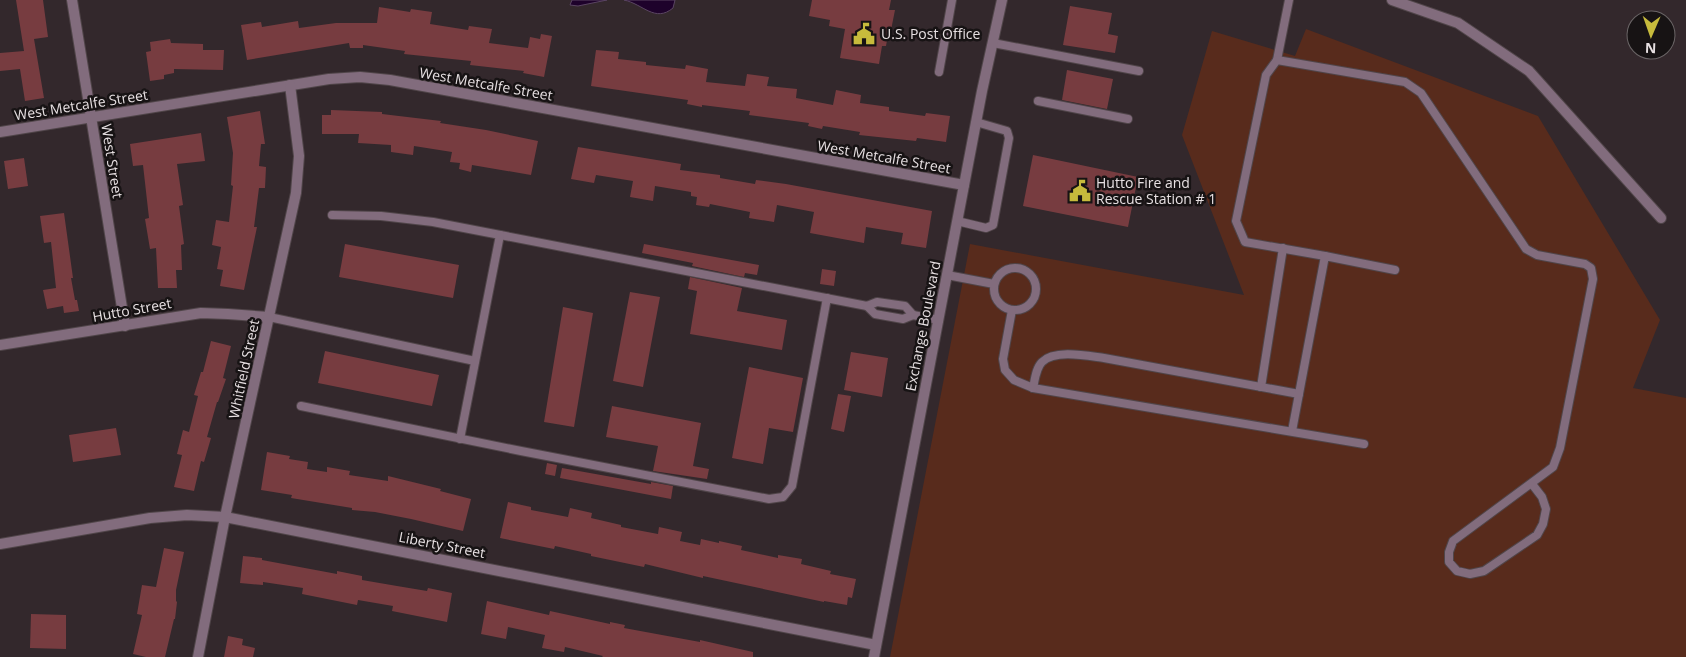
<svg xmlns="http://www.w3.org/2000/svg" width="1686" height="657" viewBox="0 0 1686 657" font-family="'Open Sans',sans-serif">
	<style>
		.green { fill: #582b1c }
		.water { fill: #1e022b; stroke: #5a4562 }
		.building { fill: #773c40 }
		.lines { fill: none; stroke-linecap: round; stroke-linejoin: round }
		.service-casing { stroke: #504549; stroke-width: 10 }
		.minor-casing { stroke: #504549; stroke-width: 12 }
		.tertiary-casing { stroke: #504549; stroke-width: 12 }
		.service { stroke: #826c7d; stroke-width: 8 }
		.minor { stroke: #826c7d; stroke-width: 10 }
		.tertiary { stroke: #826c7d; stroke-width: 10 }
		.labels { text-anchor: middle; stroke-width: 5; stroke-linejoin: round; paint-order: stroke }
		.poi-label { font-size: 14px; fill: #e7e0e2; stroke: #171314; text-anchor: start }
		.street-label { font-size: 14px; fill: #e7e0e2; stroke: #171314 }
	</style>
	<rect width="100%" height="100%" fill="#33282c"/>
	<path class="green" d="M 1306,29 L 1538,116 L 1660,320 L 1633,388 L 1686,398 L 1686,657 L 890,657 L 970,244 L 1244,295 L 1182,135 L 1212,31 L 1295,56 Z"/>
	<g class="water">
		<path d="M 572,0 L 607,0 L 578,6 L 570,5 Z"/>
		<path d="M 624,0 L 675,0 L 673,8 C 655,23 643,4 624,0 Z"/>
	</g>
	<g class="building">
		<path d="M 16,0 L 43,0 L 48,37 L 34,39 L 44,98 L 25,101 L 20,69 L 0,71 L 0,53 L 24,51 Z"/>
		<path d="M 812,0 L 891,0 L 889,10 L 895,10 L 891,30 L 889,29 L 886,46 L 882,46 L 879,64 L 840,58 L 845,29 L 829,26 L 830,20 L 809,16 Z"/>
		<path d="M 1070,6 L 1112,13 L 1108,34 L 1118,36 L 1115,53 L 1063,45 Z"/>
		<path d="M 379,7 L 410,12 L 411,9 L 432,12 L 430,24 L 468,30 L 469,26 L 492,29 L 489,43 L 528,48 L 530,37 L 540,39 L 541,34 L 552,36 L 544,77 L 523,73 L 524,71 L 470,65 L 471,61 L 404,54 L 405,51 L 363,45 L 363,48 L 350,48 L 349,43 L 247,60 L 241,25 L 261,22 L 262,27 L 298,21 L 299,28 L 336,23 L 377,23 Z"/>
		<path d="M 170,39 L 171,43 L 203,44 L 203,50 L 224,50 L 223,70 L 174,69 L 174,73 L 164,75 L 164,79 L 150,81 L 146,52 L 151,51 L 150,42 Z"/>
		<path d="M 596,50 L 619,52 L 618,59 L 646,62 L 646,65 L 685,69 L 686,65 L 708,69 L 706,82 L 745,86 L 747,74 L 769,77 L 767,86 L 797,89 L 796,98 L 833,105 L 836,90 L 861,95 L 860,103 L 889,107 L 889,111 L 925,116 L 926,113 L 950,116 L 946,142 L 917,138 L 916,141 L 859,135 L 860,132 L 823,126 L 822,129 L 808,126 L 809,123 L 749,115 L 750,111 L 702,105 L 702,107 L 687,104 L 688,100 L 591,86 Z"/>
		<path d="M 1067,70 L 1113,79 L 1107,109 L 1062,100 Z"/>
		<path d="M 331,110 L 382,112 L 382,114 L 441,121 L 440,123 L 486,130 L 538,141 L 531,175 L 472,165 L 471,172 L 459,169 L 460,163 L 450,162 L 452,152 L 414,146 L 413,155 L 391,152 L 391,145 L 358,143 L 359,134 L 322,134 L 322,115 L 331,115 Z"/>
		<path d="M 260,111 L 265,144 L 261,144 L 259,166 L 266,167 L 265,188 L 259,188 L 254,227 L 257,227 L 244,290 L 220,286 L 223,270 L 217,269 L 221,247 L 212,245 L 216,220 L 229,222 L 233,186 L 231,185 L 233,153 L 227,117 Z"/>
		<path d="M 201,133 L 205,161 L 177,164 L 183,205 L 179,206 L 184,244 L 181,245 L 182,270 L 176,270 L 177,288 L 158,288 L 156,248 L 150,249 L 145,219 L 149,218 L 143,165 L 133,166 L 130,144 Z"/>
		<path d="M 578,147 L 681,164 L 680,170 L 720,175 L 720,178 L 755,184 L 756,180 L 786,184 L 932,211 L 926,248 L 901,244 L 903,233 L 866,227 L 864,243 L 810,233 L 814,212 L 777,205 L 774,222 L 749,218 L 750,212 L 710,204 L 709,207 L 696,205 L 697,197 L 691,196 L 691,192 L 655,186 L 653,201 L 630,197 L 633,181 L 596,175 L 594,183 L 571,179 Z"/>
		<path d="M 1033,155 L 1138,177 L 1128,227 L 1023,206 Z"/>
		<path d="M 24,158 L 28,186 L 8,189 L 4,161 Z"/>
		<path d="M 64,213 L 73,278 L 71,278 L 75,300 L 77,300 L 79,311 L 64,313 L 63,306 L 47,309 L 43,290 L 56,288 L 51,242 L 44,243 L 40,216 Z"/>
		<path d="M 345,244 L 459,265 L 453,298 L 339,277 Z"/>
		<path d="M 644,244 L 759,265 L 757,275 L 745,273 L 744,277 L 692,266 L 693,263 L 642,253 Z"/>
		<path d="M 822,269 L 836,271 L 834,286 L 820,284 Z"/>
		<path d="M 690,277 L 742,288 L 737,311 L 787,320 L 782,350 L 690,334 L 697,291 L 688,289 Z"/>
		<path d="M 630,292 L 660,297 L 643,387 L 613,381 Z"/>
		<path d="M 563,307 L 593,313 L 574,427 L 544,422 Z"/>
		<path d="M 211,341 L 231,346 L 223,378 L 226,379 L 218,402 L 217,402 L 207,437 L 211,438 L 204,462 L 201,461 L 194,491 L 174,487 L 182,455 L 177,454 L 183,430 L 189,432 L 198,396 L 194,395 L 201,372 L 203,372 Z"/>
		<path d="M 325,351 L 439,375 L 432,406 L 318,383 Z"/>
		<path d="M 851,352 L 888,358 L 882,397 L 844,390 Z"/>
		<path d="M 749,367 L 803,378 L 793,432 L 769,428 L 763,464 L 732,458 Z"/>
		<path d="M 838,394 L 851,396 L 844,432 L 831,429 Z"/>
		<path d="M 612,406 L 701,423 L 693,466 L 709,469 L 707,479 L 653,471 L 658,446 L 606,437 Z"/>
		<path d="M 116,428 L 121,455 L 73,462 L 69,435 Z"/>
		<path d="M 267,452 L 290,456 L 289,459 L 308,462 L 307,469 L 327,472 L 327,467 L 350,471 L 349,475 L 388,481 L 388,476 L 441,489 L 440,491 L 471,499 L 463,531 L 411,519 L 375,512 L 352,510 L 352,508 L 291,498 L 292,495 L 261,490 Z"/>
		<path d="M 547,463 L 557,465 L 555,476 L 545,474 Z"/>
		<path d="M 562,468 L 651,484 L 651,482 L 673,486 L 671,499 L 560,478 Z"/>
		<path d="M 508,502 L 531,507 L 531,510 L 568,517 L 570,508 L 592,513 L 591,518 L 621,525 L 621,527 L 658,534 L 659,527 L 682,532 L 680,541 L 700,545 L 701,539 L 719,543 L 719,541 L 742,546 L 741,550 L 778,558 L 778,555 L 802,559 L 801,564 L 831,571 L 830,574 L 856,579 L 852,598 L 848,597 L 847,605 L 824,601 L 824,602 L 703,576 L 703,578 L 645,564 L 644,567 L 591,556 L 591,554 L 555,546 L 554,549 L 500,538 Z"/>
		<path d="M 164,548 L 184,552 L 176,590 L 176,601 L 177,602 L 175,619 L 174,619 L 165,657 L 146,657 L 133,654 L 142,615 L 137,614 L 142,585 L 156,587 Z"/>
		<path d="M 243,556 L 262,558 L 262,560 L 337,574 L 337,571 L 362,576 L 362,580 L 397,586 L 427,591 L 428,588 L 452,593 L 447,622 L 392,611 L 393,606 L 358,600 L 357,605 L 302,594 L 303,588 L 263,582 L 263,585 L 240,583 Z"/>
		<path d="M 487,601 L 549,615 L 550,611 L 610,624 L 610,622 L 625,625 L 624,628 L 700,642 L 700,640 L 753,652 L 753,657 L 602,657 L 603,656 L 565,647 L 564,652 L 542,648 L 545,635 L 508,627 L 506,639 L 481,634 Z"/>
		<path d="M 31,614 L 66,615 L 66,649 L 30,648 Z"/>
		<path d="M 228,636 L 243,639 L 242,645 L 255,648 L 253,657 L 224,657 Z"/>
	</g>
	<g class="lines">
		<g class="service-casing">
			<g id="service">
				<path d="M 993,43 L 1139,71"/>
				<path d="M 1277,60 L 1289,0"/>
				<path d="M 939,72 L 952,0"/>
				<path d="M 1038,101 L 1128,119"/>
				<path d="M 332,215 L 381,216 L 433,222 L 867,306 L 877,302 L 905,306 L 913,315"/>
				<path d="M 957,221 L 986,228 L 993,225 L 1009,138 L 1007,131 L 976,122"/>
				<path d="M 1325,256 L 1245,242 L 1236,221 L 1266,75 L 1277,60 L 1405,82 L 1421,93 L 1526,249 L 1537,255 L 1585,264 L 1591,268 L 1593,279 L 1560,448 L 1553,467 L 1453,541 L 1449,552 L 1449,562 L 1457,571 L 1470,574 L 1484,571 L 1537,535 L 1543,524 L 1546,509 L 1542,497 L 1532,484"/>
				<circle cx="1015" cy="289" r="21"/>
				<path d="M 947,275 L 994,284"/>
				<path d="M 867,306 L 875,314 L 903,319 L 913,315 L 939,320"/>
				<path d="M 1012,310 L 1003,359 L 1005,370 L 1014,380 L 1033,388 L 1364,444"/>
				<path d="M 269,317 L 475,361"/>
				<path d="M 1261,387 L 1283,248"/>
				<path d="M 1033,388 C 1035,379 1036,368 1042,362 C 1055,349 1088,356 1104,358 L 1299,394"/>
				<path d="M 301,406 L 521,451 L 769,499 L 783,497 L 792,486 L 827,298"/>
				<path d="M 1292,431 L 1325,256 L 1395,270"/>
				<path d="M 460,439 L 500,235"/>
			</g>
		</g>
		<g class="minor-casing">
			<g id="minor">
				<path d="M 72,0 L 125,326"/>
				<path d="M 1392,0 L 1458,23 L 1529,71 L 1661,218"/>
				<path d="M 0,132 L 329,79 L 360,77 L 390,80 L 964,185"/>
				<path d="M 0,345 L 201,313 L 228,314 L 269,317"/>
				<path d="M 0,544 L 150,518 L 187,515 L 225,517 L 876,645"/>
				<path d="M 198,657 L 225,517 L 296,193 L 299,156 L 290,85"/>
			</g>
		</g>
		<g class="tertiary-casing">
			<path id="tertiary" d="M 874,657 L 982,91 L 1002,0"/>
		</g>
		<use href="#service" class="service"/>
		<use href="#minor" class="minor"/>
		<use href="#tertiary" class="tertiary"/>
	</g>
	<defs>
		<g id="civic-bare" transform="scale(1.725)"><path d="M-.6-6.5H3V-4.5H.6V-3L4-1V1h2V6H-6V1h2V-1L-.6-3ZM-1.2 2.5V6h2.4V2.5Z" fill="#c7bb3c" stroke="#171314" stroke-width="2.5" paint-order="stroke"/></g>
	</defs>
	<g fill-rule="evenodd">
		<use href="#civic-bare" x="864" y="34"/>
		<use href="#civic-bare" x="1080" y="191"/>
	</g>
	<g class="labels">
		<g class="poi-label">
			<text x="881" y="39">U.S. Post Office</text>
			<text x="1096" y="188">Hutto Fire and<tspan x="1096" dy="16">Rescue Station # 1</tspan></text>
		</g>
		<g class="street-label">
			<text transform="translate(486 84) rotate(10)" y="5">West Metcalfe Street</text>
			<text transform="translate(81 105) rotate(-9)" y="5">West Metcalfe Street</text>
			<text transform="translate(884 157) rotate(10)" y="5">West Metcalfe Street</text>
			<text transform="translate(112 161) rotate(81)" y="5">West Street</text>
			<text transform="translate(132 310) rotate(-10)" y="5">Hutto Street</text>
			<text transform="translate(923 326) rotate(-79)" y="5">Exchange Boulevard</text>
			<text transform="translate(244 369) rotate(-78)" y="5">Whitfield Street</text>
			<text transform="translate(442 545) rotate(11)" y="5">Liberty Street</text>
		</g>
	</g>
	<g transform="translate(1651 35) rotate(182)"><circle r="24" fill="#171314" stroke="#6a6566"/>
	<path d="M0-4L9 19L0 12L-9 19Z" fill="#c7bb3c"/>
	<text y="-8" font-size="14" font-weight="bold" text-anchor="middle" fill="#e7e0e2">N</text>
	</g>
</svg>
